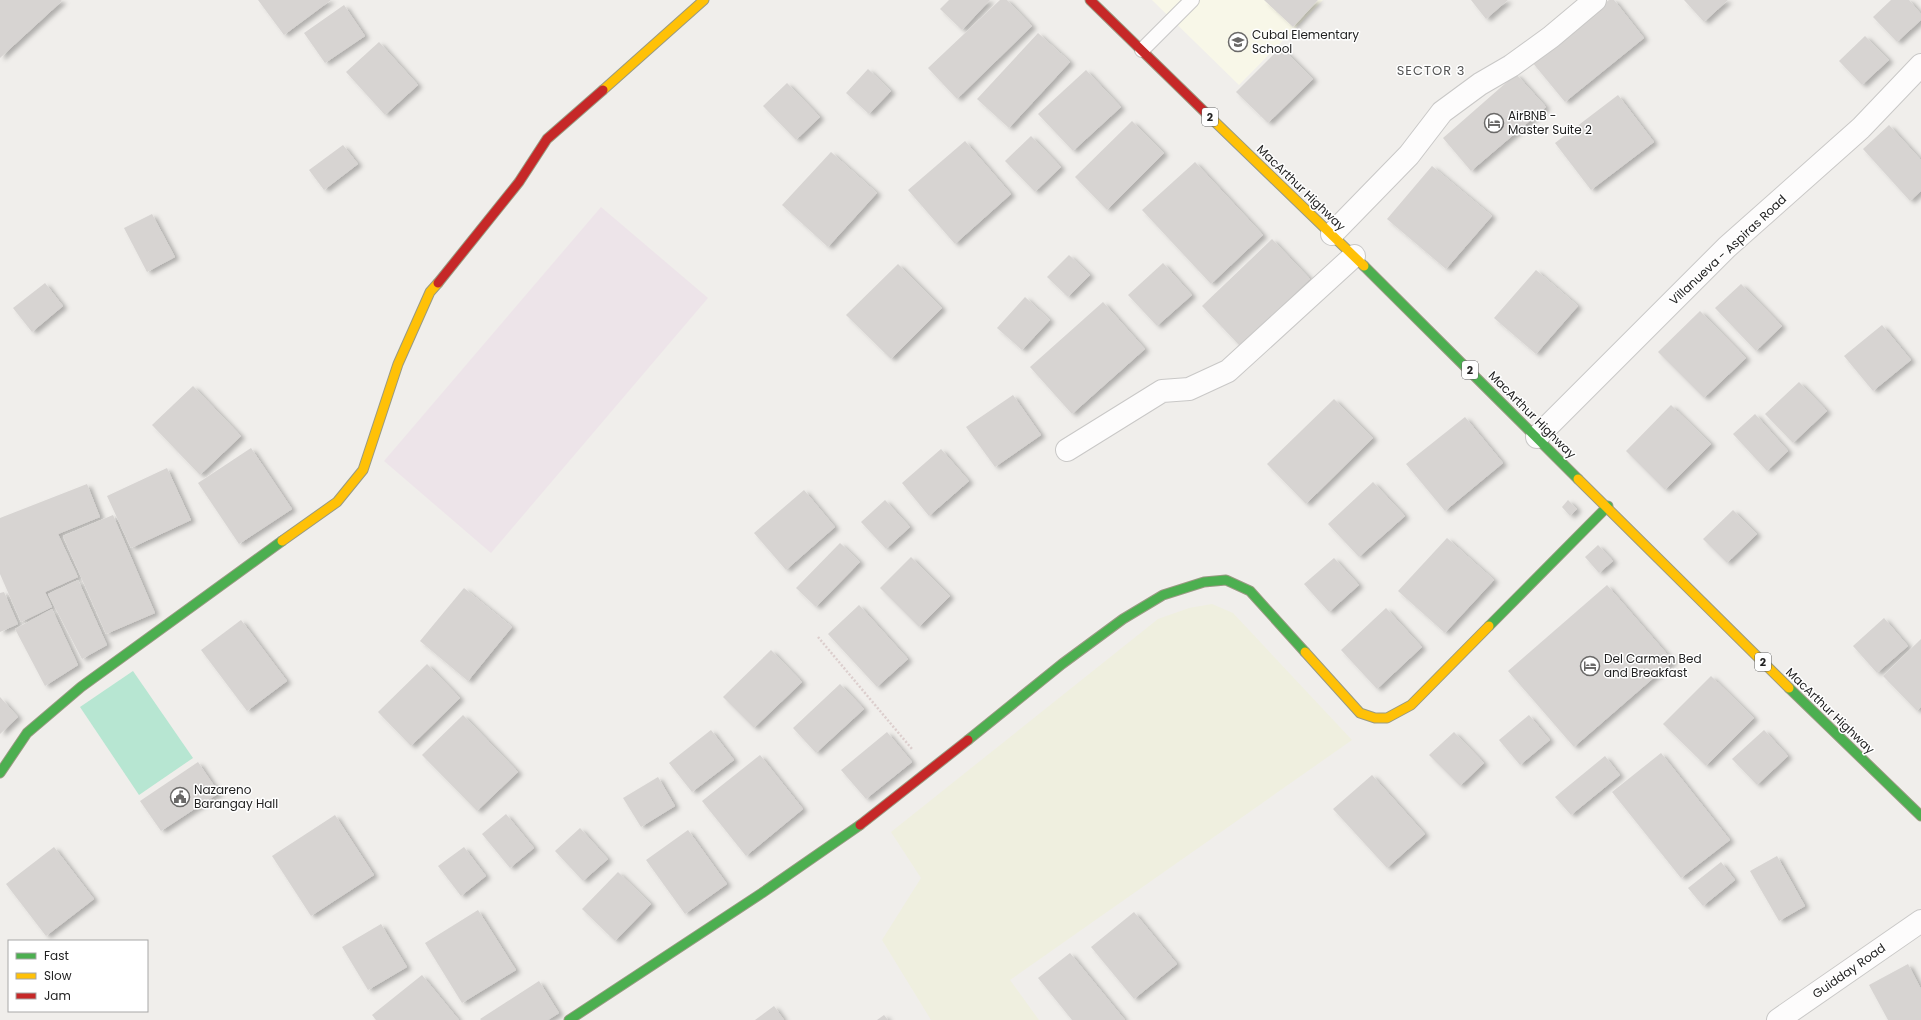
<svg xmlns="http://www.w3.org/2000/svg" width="1921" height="1020" viewBox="0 0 1921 1020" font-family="Poppins,sans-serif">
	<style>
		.industrial { fill: #ede4e9 }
		.education { fill: #f8f7e8 }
		.farmland { fill: #efefdf }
		.pitch { fill: #b7e6d2 }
		.building { fill: #d7d4d2; filter: url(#shadow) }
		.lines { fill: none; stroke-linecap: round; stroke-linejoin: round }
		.lane-casing { stroke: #c9c8c7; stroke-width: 16 }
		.street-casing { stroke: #c9c8c7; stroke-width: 24 }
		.fast-casing { stroke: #999a82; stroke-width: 11 }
		.slow-casing { stroke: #999a82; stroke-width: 11 }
		.jam-casing { stroke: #999a82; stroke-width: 11 }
		.path { stroke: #dccecd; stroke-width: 2.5; stroke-dasharray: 2 2; stroke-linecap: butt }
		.lane { stroke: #fdfcfc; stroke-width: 14 }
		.street { stroke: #fdfcfc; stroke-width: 22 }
		.fast { stroke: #4caf50; stroke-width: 9 }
		.slow { stroke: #ffc107; stroke-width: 9 }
		.jam { stroke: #c62828; stroke-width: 9 }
		.labels { text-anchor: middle; stroke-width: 3; stroke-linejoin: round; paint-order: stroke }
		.shield { fill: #fff; stroke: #646464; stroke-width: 1 }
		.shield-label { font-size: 11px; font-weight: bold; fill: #222 }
		.poi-label { font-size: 12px; fill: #222; stroke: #fff; text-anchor: start }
		.street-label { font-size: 12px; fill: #222; stroke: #fff }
		.neighbourhood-label { font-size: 13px; letter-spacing: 1px; fill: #555; stroke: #fff }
	</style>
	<defs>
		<filter id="shadow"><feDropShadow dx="4.5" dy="2.5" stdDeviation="2" flood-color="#0004"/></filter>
	</defs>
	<rect width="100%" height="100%" fill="#f0eeeb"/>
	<path class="industrial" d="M 601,207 L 708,298 L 491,553 L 384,461 Z"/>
	<path class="education" d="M 1152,0 L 1323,0 L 1239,85 Z"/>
	<path class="farmland" d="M 1212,604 L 1233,613 L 1352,740 L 1010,980 L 1039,1020 L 931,1020 L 882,940 L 921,878 L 891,832 L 1158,619 L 1189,608 Z"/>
	<path class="pitch" d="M 133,671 L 193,758 L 139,795 L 80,707 Z"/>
	<g class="building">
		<path d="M 0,0 L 61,0 L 62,1 L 0,58 Z"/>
		<path d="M 258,0 L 331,0 L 284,35 Z"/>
		<path d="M 949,0 L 990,0 L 962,30 L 940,9 Z"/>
		<path d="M 1000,0 L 1007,0 L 1032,26 L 957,99 L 928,68 Z"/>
		<path d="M 1264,0 L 1318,0 L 1293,27 Z"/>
		<path d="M 1471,0 L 1508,0 L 1486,19 Z"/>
		<path d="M 1609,0 L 1614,0 L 1644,38 L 1565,102 L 1532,62 Z"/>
		<path d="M 1684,0 L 1728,0 L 1704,22 Z"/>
		<path d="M 1891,0 L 1909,0 L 1921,14 L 1921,20 L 1897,42 L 1873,17 Z"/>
		<path d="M 344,5 L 365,36 L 325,63 L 304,33 Z"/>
		<path d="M 1038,33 L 1070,62 L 1009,128 L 977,99 Z"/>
		<path d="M 1865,36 L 1889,60 L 1862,85 L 1839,61 Z"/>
		<path d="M 379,42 L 418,85 L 385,115 L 346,72 Z"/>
		<path d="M 1281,47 L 1313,79 L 1268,123 L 1236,92 Z"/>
		<path d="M 868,69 L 891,91 L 869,114 L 846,93 Z"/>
		<path d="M 1086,70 L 1121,107 L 1073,151 L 1038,114 Z"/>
		<path d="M 1516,74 L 1546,107 L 1471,171 L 1443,138 Z"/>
		<path d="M 787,83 L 820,117 L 796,140 L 763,106 Z"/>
		<path d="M 1618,95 L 1654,142 L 1591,190 L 1555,143 Z"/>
		<path d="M 1132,121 L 1164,153 L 1107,210 L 1075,177 Z"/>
		<path d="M 1889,125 L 1921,160 L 1921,191 L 1910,201 L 1863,149 Z"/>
		<path d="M 1031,136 L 1061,167 L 1035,192 L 1005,161 Z"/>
		<path d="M 965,141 L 1011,194 L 955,244 L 908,190 Z"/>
		<path d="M 343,145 L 358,164 L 324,190 L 309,170 Z"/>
		<path d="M 831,152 L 877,193 L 828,247 L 782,205 Z"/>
		<path d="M 1195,162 L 1263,235 L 1211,284 L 1142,210 Z"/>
		<path d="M 1432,166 L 1492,216 L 1446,269 L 1387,219 Z"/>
		<path d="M 152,214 L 175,257 L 147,272 L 124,228 Z"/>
		<path d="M 1272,239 L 1310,279 L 1240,346 L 1202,306 Z"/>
		<path d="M 1069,255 L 1090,275 L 1068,297 L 1047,277 Z"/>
		<path d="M 1163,263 L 1192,295 L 1157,326 L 1128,295 Z"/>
		<path d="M 898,264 L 942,308 L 891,359 L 846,315 Z"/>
		<path d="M 1536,270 L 1578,306 L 1536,354 L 1494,318 Z"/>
		<path d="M 45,283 L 63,306 L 32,332 L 13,308 Z"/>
		<path d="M 1741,284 L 1782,326 L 1756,351 L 1715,308 Z"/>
		<path d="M 1025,297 L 1050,320 L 1022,350 L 997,328 Z"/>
		<path d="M 1103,302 L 1145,349 L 1072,414 L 1030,367 Z"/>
		<path d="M 1700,311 L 1746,358 L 1704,398 L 1658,352 Z"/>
		<path d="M 1882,325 L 1911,360 L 1873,391 L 1844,356 Z"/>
		<path d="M 1799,382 L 1827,411 L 1793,443 L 1765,414 Z"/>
		<path d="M 193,386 L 241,436 L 200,475 L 152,425 Z"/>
		<path d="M 1013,395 L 1041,435 L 995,467 L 966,427 Z"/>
		<path d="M 1334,399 L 1373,438 L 1306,504 L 1267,464 Z"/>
		<path d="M 1671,405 L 1711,444 L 1665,490 L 1626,451 Z"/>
		<path d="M 1755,414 L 1788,451 L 1767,471 L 1733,434 Z"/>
		<path d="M 1465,417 L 1503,463 L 1445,511 L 1406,464 Z"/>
		<path d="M 251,448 L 292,509 L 239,544 L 198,483 Z"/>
		<path d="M 941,449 L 969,481 L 929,516 L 902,483 Z"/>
		<path d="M 167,468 L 191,520 L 131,548 L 107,496 Z"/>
		<path d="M 1373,482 L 1405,516 L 1359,557 L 1328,524 Z"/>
		<path d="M 87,484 L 100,517 L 58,534 L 78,577 L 45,592 L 52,607 L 21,622 L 0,574 L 0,518 Z"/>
		<path d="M 804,490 L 835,527 L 786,570 L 754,533 Z"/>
		<path d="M 885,500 L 910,527 L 886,549 L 861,522 Z"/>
		<path d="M 1568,500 L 1577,509 L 1570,516 L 1562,507 Z"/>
		<path d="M 1733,510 L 1757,534 L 1727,563 L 1703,539 Z"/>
		<path d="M 113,515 L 155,613 L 106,634 L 63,536 Z"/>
		<path d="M 1447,538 L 1494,580 L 1445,633 L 1398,591 Z"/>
		<path d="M 840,543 L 860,562 L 816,607 L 796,588 Z"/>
		<path d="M 1598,545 L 1613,561 L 1599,573 L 1585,557 Z"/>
		<path d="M 911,557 L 950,596 L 919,627 L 880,588 Z"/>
		<path d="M 1334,558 L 1359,585 L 1329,612 L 1304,584 Z"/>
		<path d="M 78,580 L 107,645 L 82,659 L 48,594 Z"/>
		<path d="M 1607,585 L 1673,661 L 1574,747 L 1508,671 Z"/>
		<path d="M 464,588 L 512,627 L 468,681 L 420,641 Z"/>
		<path d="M 4,592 L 18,624 L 0,632 L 0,593 Z"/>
		<path d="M 859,605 L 908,659 L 877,687 L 828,634 Z"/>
		<path d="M 1386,608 L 1422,647 L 1377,689 L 1341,650 Z"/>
		<path d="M 52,609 L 78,665 L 45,686 L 15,629 Z"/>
		<path d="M 1884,618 L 1908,646 L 1877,673 L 1853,646 Z"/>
		<path d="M 241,620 L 287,681 L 247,711 L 201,650 Z"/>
		<path d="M 1921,639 L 1921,707 L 1917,711 L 1883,676 Z"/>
		<path d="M 771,650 L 802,682 L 754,728 L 723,697 Z"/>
		<path d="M 427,664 L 460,698 L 411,746 L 378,712 Z"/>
		<path d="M 1711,676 L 1754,718 L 1706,766 L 1663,724 Z"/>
		<path d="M 840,684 L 864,709 L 816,753 L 793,728 Z"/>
		<path d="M 0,697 L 18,717 L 0,734 Z"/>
		<path d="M 463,715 L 518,772 L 477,811 L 422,755 Z"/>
		<path d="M 1529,715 L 1550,740 L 1520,765 L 1499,740 Z"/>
		<path d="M 711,730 L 734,760 L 692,792 L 669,763 Z"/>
		<path d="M 1764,730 L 1788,756 L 1757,785 L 1732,759 Z"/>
		<path d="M 887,732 L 912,762 L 866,799 L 841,770 Z"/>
		<path d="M 1454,732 L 1484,763 L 1460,786 L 1429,755 Z"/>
		<path d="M 1661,753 L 1730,840 L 1681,878 L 1612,792 Z"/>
		<path d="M 760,755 L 803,809 L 746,856 L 702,801 Z"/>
		<path d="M 1605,756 L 1620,775 L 1571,815 L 1555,797 Z"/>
		<path d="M 198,762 L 219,793 L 161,831 L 140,801 Z"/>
		<path d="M 1372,775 L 1425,834 L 1387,868 L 1333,809 Z"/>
		<path d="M 658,777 L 675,806 L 641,827 L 623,798 Z"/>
		<path d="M 506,814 L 534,848 L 510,868 L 482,834 Z"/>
		<path d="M 335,815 L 374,875 L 311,916 L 272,856 Z"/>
		<path d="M 580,828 L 608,859 L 583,881 L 555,851 Z"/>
		<path d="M 688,830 L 727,884 L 685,914 L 646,860 Z"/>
		<path d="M 54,847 L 94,899 L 46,936 L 6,884 Z"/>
		<path d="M 464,847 L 486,876 L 461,896 L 438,866 Z"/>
		<path d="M 1777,856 L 1805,906 L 1779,921 L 1750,871 Z"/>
		<path d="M 1721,862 L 1735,880 L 1703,906 L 1688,888 Z"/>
		<path d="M 618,872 L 651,904 L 615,941 L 582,909 Z"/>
		<path d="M 478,910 L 516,970 L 462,1003 L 425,943 Z"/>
		<path d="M 1134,912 L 1177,964 L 1134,999 L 1091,947 Z"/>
		<path d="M 381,924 L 407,967 L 368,990 L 342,947 Z"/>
		<path d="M 1070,953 L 1125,1020 L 1072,1020 L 1038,978 Z"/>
		<path d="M 1908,964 L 1921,989 L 1921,1020 L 1888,1020 L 1869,985 Z"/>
		<path d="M 422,975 L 459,1020 L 376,1020 L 372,1015 Z"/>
		<path d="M 539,981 L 559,1013 L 548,1020 L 481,1020 L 480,1019 Z"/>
		<path d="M 774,1006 L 784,1020 L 755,1020 Z"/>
		<path d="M 884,1015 L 888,1020 L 877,1020 Z"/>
	</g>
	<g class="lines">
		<g class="lane-casing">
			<path id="lane" d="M 1142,50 L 1192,0"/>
		</g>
		<g class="street-casing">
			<g id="street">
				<path d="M 1332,234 L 1409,155 L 1442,112 L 1480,84 L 1511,66 L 1551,37 L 1595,0"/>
				<path d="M 1537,437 L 1727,247 L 1861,128 L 1921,65"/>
				<path d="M 1067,450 L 1162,391 L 1189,389 L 1228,371 L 1354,256"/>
				<path d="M 1778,1020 L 1921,921"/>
			</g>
		</g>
		<g class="fast-casing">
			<g id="fast">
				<path d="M 1364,266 L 1578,479"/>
				<path d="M 1489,626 L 1608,506"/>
				<path d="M 1789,688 L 1921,816"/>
				<path d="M 968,740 L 1062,664 L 1123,619 L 1163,595 L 1204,582 L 1226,580 L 1250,591 L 1305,652"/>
				<path d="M 0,773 L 27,733 L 81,687 L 282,541"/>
				<path d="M 569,1020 L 762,893 L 860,825"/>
			</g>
		</g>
		<g class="slow-casing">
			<g id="slow">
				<path d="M 603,90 L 704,0"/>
				<path d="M 1213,120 L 1364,266"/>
				<path d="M 1578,479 L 1789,688"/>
				<path d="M 282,541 L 337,502 L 363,470 L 398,364 L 430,292 L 438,283"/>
				<path d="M 1305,652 L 1360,713 L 1375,718 L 1387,718 L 1411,705 L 1489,626"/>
			</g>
		</g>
		<g class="jam-casing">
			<g id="jam">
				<path d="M 1090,0 L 1213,120"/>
				<path d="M 438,283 L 519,182 L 547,139 L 603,90"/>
				<path d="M 860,825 L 968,740"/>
			</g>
		</g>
		<path class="path" d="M 818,637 L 912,749"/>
		<use href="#lane" class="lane"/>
		<use href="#street" class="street"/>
		<use href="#fast" class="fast"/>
		<use href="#slow" class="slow"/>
		<use href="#jam" class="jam"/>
	</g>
	<defs>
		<g id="school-ring" transform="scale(1)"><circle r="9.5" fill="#fff" stroke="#6a6968" stroke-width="1.5"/><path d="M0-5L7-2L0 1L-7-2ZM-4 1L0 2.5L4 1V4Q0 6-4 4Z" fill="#6a6968"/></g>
		<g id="hotel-ring" transform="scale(1)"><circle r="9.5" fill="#fff" stroke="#6a6968" stroke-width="1.5"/><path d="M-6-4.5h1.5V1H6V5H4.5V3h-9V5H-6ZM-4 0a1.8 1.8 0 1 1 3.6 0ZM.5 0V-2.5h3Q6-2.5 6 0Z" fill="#6a6968"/></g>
		<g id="civic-ring" transform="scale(1)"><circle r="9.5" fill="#fff" stroke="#6a6968" stroke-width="1.5"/><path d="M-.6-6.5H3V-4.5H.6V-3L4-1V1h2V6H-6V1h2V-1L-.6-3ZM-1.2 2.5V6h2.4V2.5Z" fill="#6a6968"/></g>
	</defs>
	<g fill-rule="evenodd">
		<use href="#school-ring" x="1238" y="42"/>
		<use href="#hotel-ring" x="1494" y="123"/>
		<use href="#hotel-ring" x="1590" y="666"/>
		<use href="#civic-ring" x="180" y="797"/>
	</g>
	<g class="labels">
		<g class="shield">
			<rect x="1202" y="108" width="16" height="18" rx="3"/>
			<rect x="1462" y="361" width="16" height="18" rx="3"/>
			<rect x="1755" y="653" width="16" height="18" rx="3"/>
		</g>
		<g class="shield-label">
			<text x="1210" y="121">2</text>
			<text x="1470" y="374">2</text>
			<text x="1763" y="666">2</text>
		</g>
		<g class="poi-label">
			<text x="1252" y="39">Cubal Elementary<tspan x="1252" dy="14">School</tspan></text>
			<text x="1508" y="120">AirBNB -<tspan x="1508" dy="14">Master Suite 2</tspan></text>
			<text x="1604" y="663">Del Carmen Bed<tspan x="1604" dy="14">and Breakfast</tspan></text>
			<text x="194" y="794">Nazareno<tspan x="194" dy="14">Barangay Hall</tspan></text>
		</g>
		<g class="street-label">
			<text transform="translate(1301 188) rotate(44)" y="4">MacArthur Highway</text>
			<text transform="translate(1728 250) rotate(-43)" y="4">Villanueva - Aspiras Road</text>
			<text transform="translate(1532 415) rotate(45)" y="4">MacArthur Highway</text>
			<text transform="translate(1830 711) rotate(44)" y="4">MacArthur Highway</text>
			<text transform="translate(1849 971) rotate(-35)" y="4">Guidday Road</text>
		</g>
		<g class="neighbourhood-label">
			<text x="1431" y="75">SECTOR 3</text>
		</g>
	</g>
	<rect x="8" y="940" width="140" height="72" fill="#ffffff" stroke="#a7a7a7"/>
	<rect x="16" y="953" width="20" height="6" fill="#4caf50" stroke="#a7a7a7"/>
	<text x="44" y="960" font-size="12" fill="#222222">Fast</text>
	<rect x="16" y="973" width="20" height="6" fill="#ffc107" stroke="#a7a7a7"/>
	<text x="44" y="980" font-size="12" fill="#222222">Slow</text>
	<rect x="16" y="993" width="20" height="6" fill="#c62828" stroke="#a7a7a7"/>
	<text x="44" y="1000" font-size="12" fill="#222222">Jam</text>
</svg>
